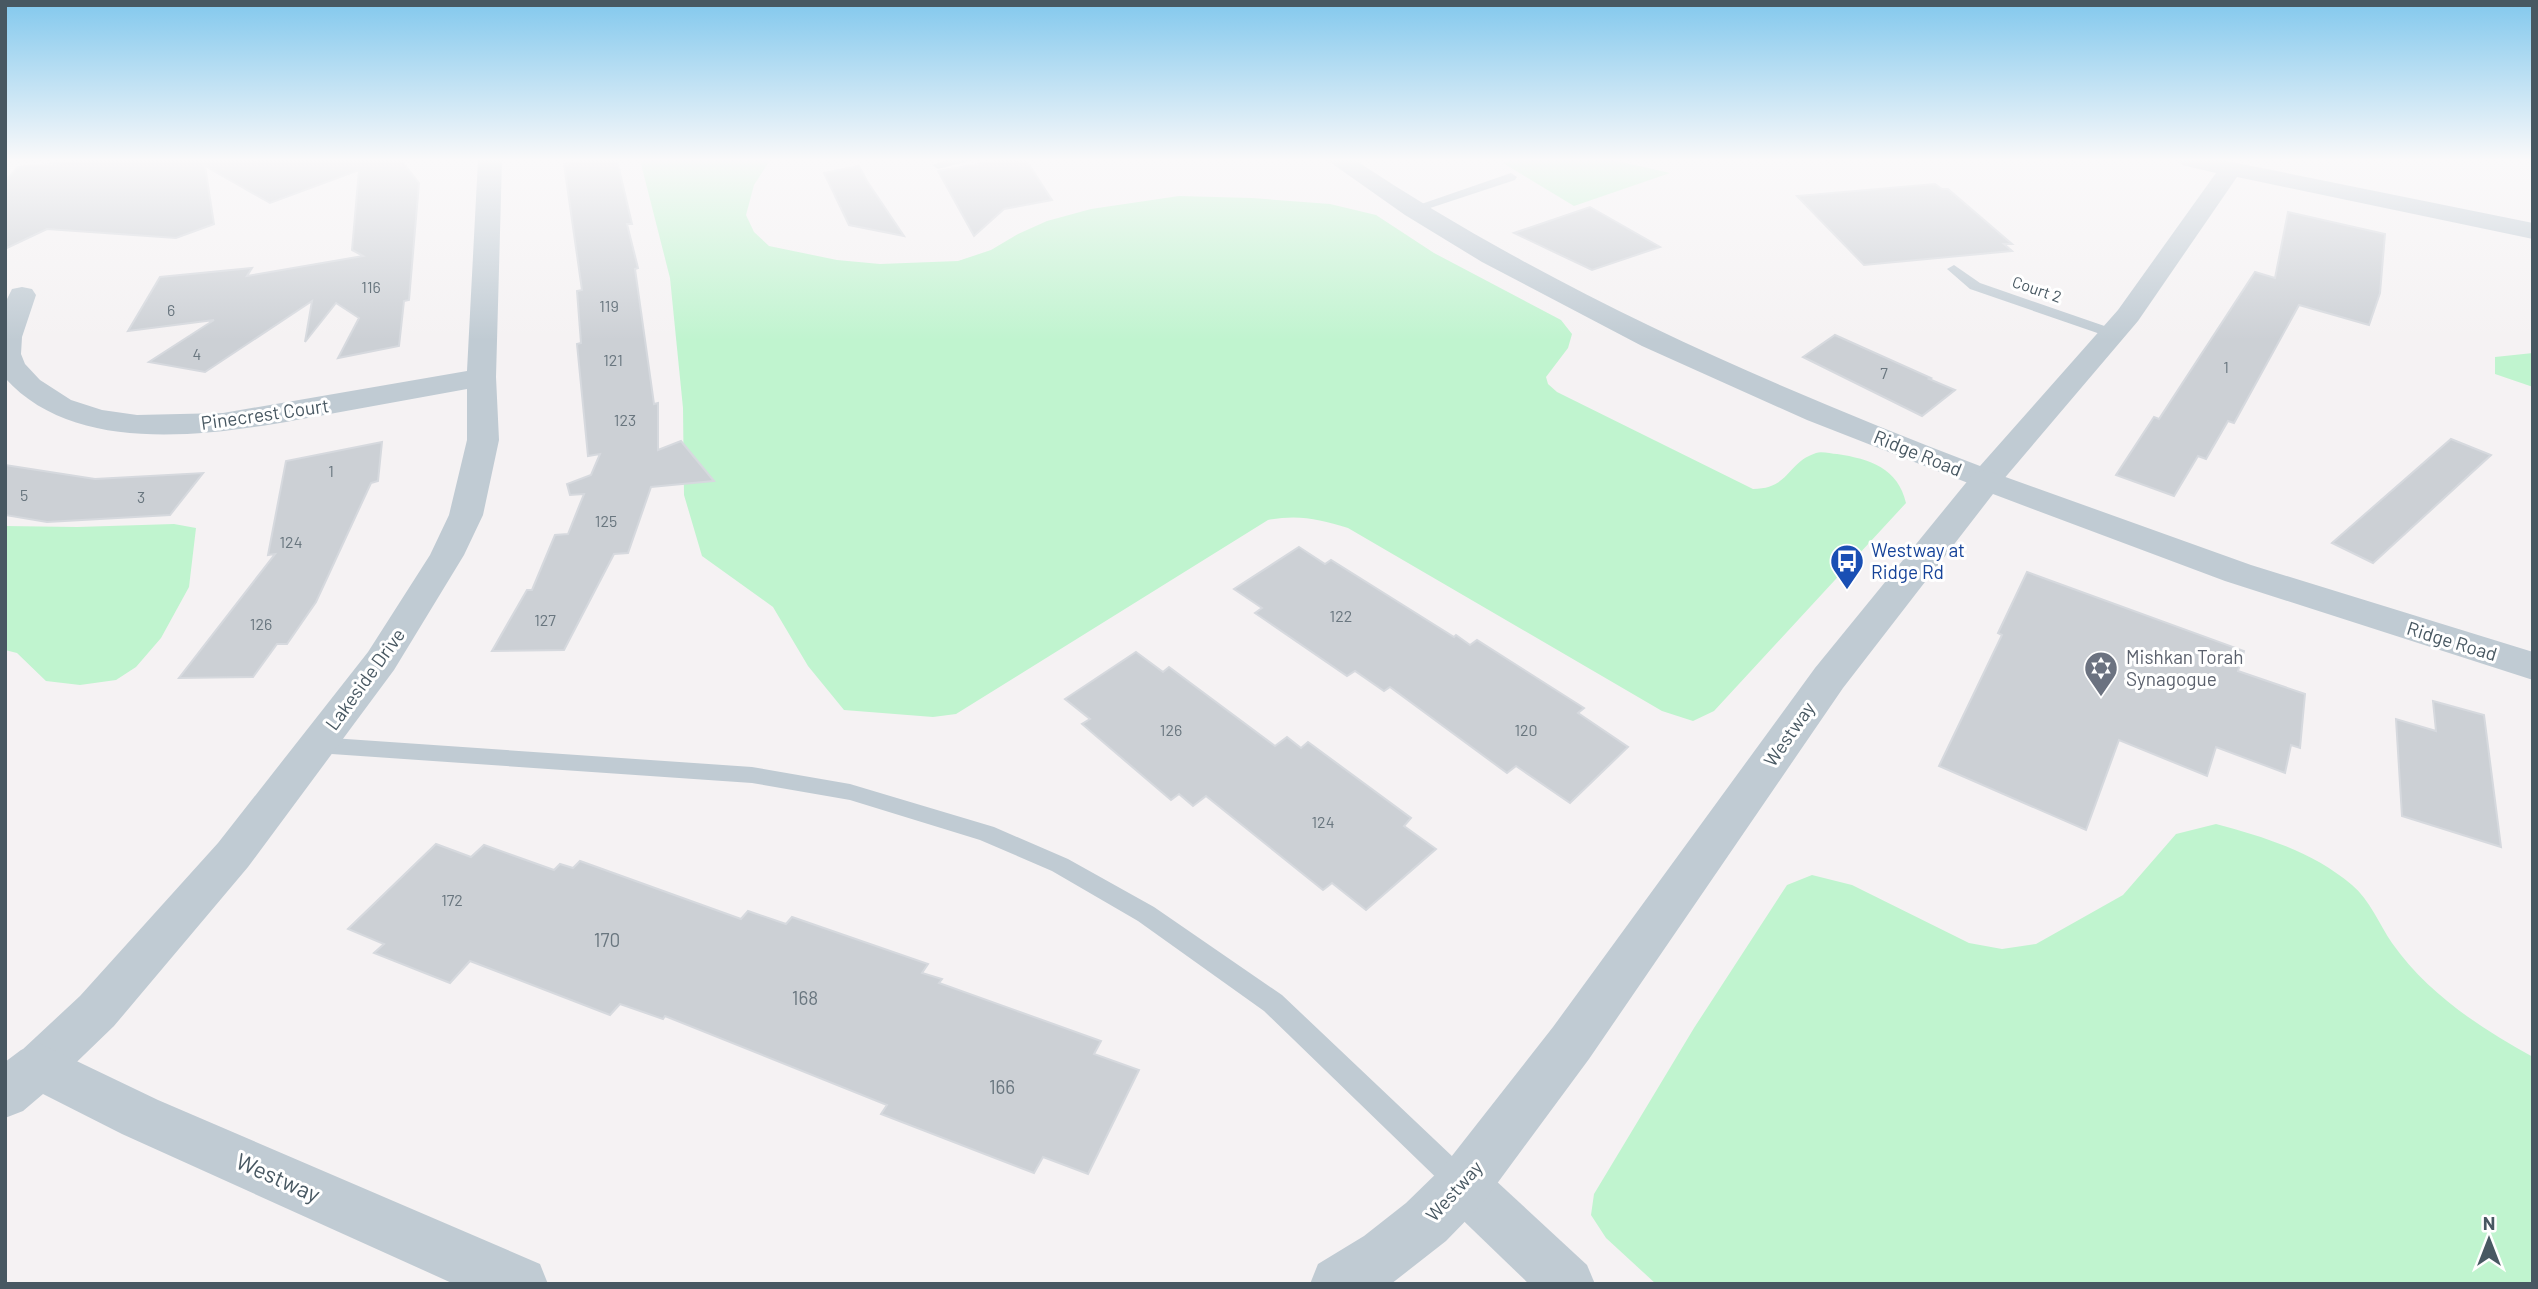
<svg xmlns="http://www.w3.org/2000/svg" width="2538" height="1289" viewBox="0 0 2538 1289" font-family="Barlow,sans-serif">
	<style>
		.green { fill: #c0f4cf }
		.building { fill: #ccd0d5; stroke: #d6d9de; stroke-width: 2 }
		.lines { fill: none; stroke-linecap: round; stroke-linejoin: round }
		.service { fill: #c0cbd3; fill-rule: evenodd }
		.minor { fill: #c0cbd3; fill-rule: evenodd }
		.tertiary { fill: #c0cbd3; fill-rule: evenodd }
		.labels { text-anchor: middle; stroke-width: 6; stroke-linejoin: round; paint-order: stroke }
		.number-label { font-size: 16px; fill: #69767f }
		.far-street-label { font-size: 16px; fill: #485862; stroke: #fff }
		.street-label { font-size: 19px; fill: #485862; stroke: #fff }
		.transit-label { font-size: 19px; fill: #164399; stroke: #fff; text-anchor: start }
		.worship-label { font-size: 19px; fill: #5b616d; stroke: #fff; text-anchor: start }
		.near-number-label { font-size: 19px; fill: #69767f }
		.near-street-label { font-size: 23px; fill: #485862; stroke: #fff }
	</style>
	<rect width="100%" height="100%" fill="#f5f2f3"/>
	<g class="green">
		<path d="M 640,160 L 770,160 L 754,185 L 746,215 L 754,232 L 769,246 L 837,260 L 880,264 L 958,261 L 991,250 L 1018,234 L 1047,221 L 1091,209 L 1179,196 L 1252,198 L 1330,204 L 1376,215 L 1434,253 L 1561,320 L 1572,334 L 1568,348 L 1546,377 L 1548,384 L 1557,392 L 1753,489 C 1791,488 1786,463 1816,453 C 1822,451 1831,454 1837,454 C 1870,459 1898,468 1906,503 L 1714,711 L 1693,721 L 1662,711 L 1348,528 C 1319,519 1298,514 1268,520 L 956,714 L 933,717 L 844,710 L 808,666 L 773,607 L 702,556 L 684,495 L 683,408 L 670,278 Z"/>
		<path d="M 1513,160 L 1613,160 L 1670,173 L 1574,206 L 1503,163 Z"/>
		<path d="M 2533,353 L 2533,387 L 2495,374 L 2495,357 Z"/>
		<path d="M 174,524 L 196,528 L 189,587 L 161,638 L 136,667 L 116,680 L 80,685 L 46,681 L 17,653 L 5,650 L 5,526 L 77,527 Z"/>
		<path d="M 2216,824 C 2265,837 2313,852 2352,885 C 2370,900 2379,924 2392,943 C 2427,993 2480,1028 2533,1057 L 2533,1284 L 1656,1284 L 1606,1238 L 1591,1215 L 1594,1194 L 1694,1028 L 1787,885 L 1812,875 L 1852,885 L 1969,943 L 2002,949 L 2036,944 L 2123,895 L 2176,834 Z"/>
	</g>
	<g class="building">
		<path d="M 94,160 L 401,160 L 419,183 L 409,300 L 404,301 L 399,346 L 338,358 L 359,318 L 336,303 L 305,342 L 312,301 L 205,372 L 149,362 L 214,320 L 128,331 L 160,277 L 252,268 L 247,276 L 363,256 L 352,250 L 359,170 L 270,203 L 205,166 L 214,224 L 176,238 L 47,229 L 5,249 L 5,181 L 18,167 Z"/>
		<path d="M 590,160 L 617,160 L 632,224 L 627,224 L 638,268 L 635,269 L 654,404 L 658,403 L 658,450 L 681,441 L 714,481 L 651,487 L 628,553 L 614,554 L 564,650 L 492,651 L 527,590 L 532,590 L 555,535 L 568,534 L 584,494 L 570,495 L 567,484 L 591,475 L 600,454 L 588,456 L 577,344 L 581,343 L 577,291 L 582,290 L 564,164 Z"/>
		<path d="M 1001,160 L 1026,160 L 1052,200 L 1004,209 L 974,236 L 938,171 Z"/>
		<path d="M 859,166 L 867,181 L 904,236 L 849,225 L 824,173 Z"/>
		<path d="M 1935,184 L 1942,189 L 1948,189 L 2012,244 L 2004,244 L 2012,251 L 1864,265 L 1797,196 Z"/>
		<path d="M 1590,207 L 1660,247 L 1592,270 L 1514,233 Z"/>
		<path d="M 2288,212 L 2385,234 L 2380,293 L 2369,325 L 2299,305 L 2234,423 L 2228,421 L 2206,459 L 2198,456 L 2174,496 L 2116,475 L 2154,417 L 2159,419 L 2255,272 L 2275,278 Z"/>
		<path d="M 1835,335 L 1931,378 L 1929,379 L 1955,390 L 1922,416 L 1803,357 Z"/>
		<path d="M 2451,439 L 2491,455 L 2373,563 L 2332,543 Z"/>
		<path d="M 382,442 L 378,481 L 371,483 L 316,602 L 287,644 L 277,644 L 253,677 L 179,678 L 275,554 L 268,555 L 286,461 Z"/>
		<path d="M 5,465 L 95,479 L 203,473 L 170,515 L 47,522 L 5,515 Z"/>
		<path d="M 1299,547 L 1325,564 L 1331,560 L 1454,637 L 1456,635 L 1470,645 L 1477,640 L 1584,708 L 1578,713 L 1628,747 L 1570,803 L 1516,766 L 1507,773 L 1390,687 L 1384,691 L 1355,671 L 1347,676 L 1255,613 L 1262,608 L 1234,589 Z"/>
		<path d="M 2027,572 L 2244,651 L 2238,671 L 2305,694 L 2300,748 L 2291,745 L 2285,773 L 2216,747 L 2207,776 L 2119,740 L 2086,830 L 1939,766 L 2002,635 L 1998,633 Z"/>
		<path d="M 1136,652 L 1163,672 L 1169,667 L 1275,746 L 1287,737 L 1301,748 L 1308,742 L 1411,818 L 1404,826 L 1436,849 L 1366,910 L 1332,883 L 1323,890 L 1206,796 L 1193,806 L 1179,794 L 1171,800 L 1082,724 L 1090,719 L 1065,699 Z"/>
		<path d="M 2433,701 L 2484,715 L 2501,847 L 2402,816 L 2396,719 L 2436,731 Z"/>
		<path d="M 436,844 L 471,857 L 484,845 L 554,870 L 560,864 L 573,868 L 580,861 L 741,919 L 748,911 L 786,924 L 792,917 L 928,964 L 922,973 L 942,979 L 939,983 L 1101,1041 L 1094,1054 L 1139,1070 L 1088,1174 L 1043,1157 L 1034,1173 L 881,1114 L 887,1105 L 665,1016 L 663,1019 L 620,1004 L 610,1015 L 470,961 L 450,983 L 374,953 L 384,944 L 348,929 Z"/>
	</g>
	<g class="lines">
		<g class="service">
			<path d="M 947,160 L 973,160 L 938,169 L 932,165 Z"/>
			<path d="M 1511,173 L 1517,177 L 1515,180 L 1415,213 L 1410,214 L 1404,210 Z"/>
			<path d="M 1954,265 L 1980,283 L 2119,331 L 2121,334 L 2114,338 L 2109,337 L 1970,289 L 1947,269 Z"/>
			<path d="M 317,737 L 752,767 L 850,784 L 994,827 L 1068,859 L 1154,907 L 1282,995 L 1472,1175 L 1476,1184 L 1472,1193 L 1462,1197 L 1452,1193 L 1264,1011 L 1138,921 L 1052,871 L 980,840 L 850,800 L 752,783 L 317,753 L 310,750 L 307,745 L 310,740 Z"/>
		</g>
		<g class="minor">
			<path d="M 478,160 L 502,160 L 496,377 L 499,440 L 483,515 L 464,555 L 394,670 L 248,867 L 114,1026 L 56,1082 L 39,1088 L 22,1082 L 15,1066 L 22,1050 L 80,996 L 218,843 L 368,652 L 430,555 L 449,515 L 467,440 L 467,389 C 423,397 379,405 335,413 C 237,431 82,464 5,378 L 5,303 L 12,289 L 22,287 L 32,289 L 36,295 L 22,337 L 21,354 L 25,364 L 40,380 L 71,400 L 102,410 L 137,415 L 223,413 L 467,371 Z"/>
			<path d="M 1327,160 L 1355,160 C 1553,291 1759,381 1980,466 L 2118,310 L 2216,173 L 2182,165 L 2178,160 L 2222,160 L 2533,223 L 2533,239 L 2237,177 L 2138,321 L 1997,487 L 1986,490 L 1807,420 L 1642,346 L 1482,262 L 1405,215 Z"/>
			<path d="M 1463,1160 L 1481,1167 L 1587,1265 L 1595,1284 L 1529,1284 L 1445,1203 L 1437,1185 L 1445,1167 Z"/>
		</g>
		<g class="tertiary">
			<path d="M 1986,470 L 2251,565 L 2533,652 L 2533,680 L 2225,581 L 1993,494 L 1843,688 L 1589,1059 L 1482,1204 L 1446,1241 L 1391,1284 L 1310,1284 L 1318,1264 L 1364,1236 L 1406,1203 L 1444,1166 L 1553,1027 L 1815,668 L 1974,473 Z"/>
			<path d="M 39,1043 L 158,1100 L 540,1264 L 548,1284 L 454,1284 L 122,1134 L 43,1094 L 23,1111 L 5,1118 L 5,1062 L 21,1050 Z"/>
		</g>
	</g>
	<linearGradient id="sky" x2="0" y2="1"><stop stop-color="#82c8ed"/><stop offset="0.47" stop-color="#faf9fa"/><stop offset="1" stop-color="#faf9fa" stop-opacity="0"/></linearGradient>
	<rect width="2538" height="340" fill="url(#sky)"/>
	<defs>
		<g id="bus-pin" transform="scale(1.75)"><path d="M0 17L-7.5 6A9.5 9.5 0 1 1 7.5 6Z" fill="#1a4fb4" stroke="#fff"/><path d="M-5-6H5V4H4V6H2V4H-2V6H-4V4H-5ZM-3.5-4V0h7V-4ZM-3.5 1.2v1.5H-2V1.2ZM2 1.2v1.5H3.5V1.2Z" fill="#fff"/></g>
		<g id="synagogue-pin" transform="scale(1.75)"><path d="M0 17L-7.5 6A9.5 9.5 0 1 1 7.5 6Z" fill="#6b7280" stroke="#fff"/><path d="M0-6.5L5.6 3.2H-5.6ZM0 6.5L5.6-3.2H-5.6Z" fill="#fff"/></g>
	</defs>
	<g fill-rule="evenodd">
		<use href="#bus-pin" x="1847" y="561"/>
		<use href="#synagogue-pin" x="2101" y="668"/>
	</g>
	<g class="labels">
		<g class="number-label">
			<text x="371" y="293">116</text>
			<text x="609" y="312">119</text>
			<text x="171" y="316">6</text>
			<text x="197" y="360">4</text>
			<text x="613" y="366">121</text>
			<text x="2226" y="373">1</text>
			<text x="1884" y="379">7</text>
			<text x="625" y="426">123</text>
			<text x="331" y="477">1</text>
			<text x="24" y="501">5</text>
			<text x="141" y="503">3</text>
			<text x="606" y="527">125</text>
			<text x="291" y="548">124</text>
			<text x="1341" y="622">122</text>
			<text x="545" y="626">127</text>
			<text x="261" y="630">126</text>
			<text x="1171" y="736">126</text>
			<text x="1526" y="736">120</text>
			<text x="1323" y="828">124</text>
			<text x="452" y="906">172</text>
		</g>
		<g class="far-street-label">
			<text transform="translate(2037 289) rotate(19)" y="6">Court 2</text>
		</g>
		<g class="street-label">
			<text transform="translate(265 414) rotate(-8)" y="7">Pinecrest Court</text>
			<text transform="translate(1918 453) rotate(22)" y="7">Ridge Road</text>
			<text transform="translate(2452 641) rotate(17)" y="7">Ridge Road</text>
			<text transform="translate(365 679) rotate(-54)" y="7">Lakeside Drive</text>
			<text transform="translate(1789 734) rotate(-55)" y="7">Westway</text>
			<text transform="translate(1454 1191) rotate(-48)" y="7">Westway</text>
		</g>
		<g class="transit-label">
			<text x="1871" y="557">Westway at<tspan x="1871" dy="22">Ridge Rd</tspan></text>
		</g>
		<g class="worship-label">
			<text x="2126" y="664">Mishkan Torah<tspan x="2126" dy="22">Synagogue</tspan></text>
		</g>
		<g class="near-number-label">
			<text x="607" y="947">170</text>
			<text x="805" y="1005">168</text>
			<text x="1002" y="1094">166</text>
		</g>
		<g class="near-street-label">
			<text transform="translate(278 1178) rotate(24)" y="8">Westway</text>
		</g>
	</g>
	<rect width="2538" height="1289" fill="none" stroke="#485862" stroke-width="14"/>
	<g transform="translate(2489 1240)" stroke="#ffffff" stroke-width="5" paint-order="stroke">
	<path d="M0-5L12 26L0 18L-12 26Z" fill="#485862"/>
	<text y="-10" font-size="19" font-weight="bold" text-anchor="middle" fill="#485862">N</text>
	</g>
</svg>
